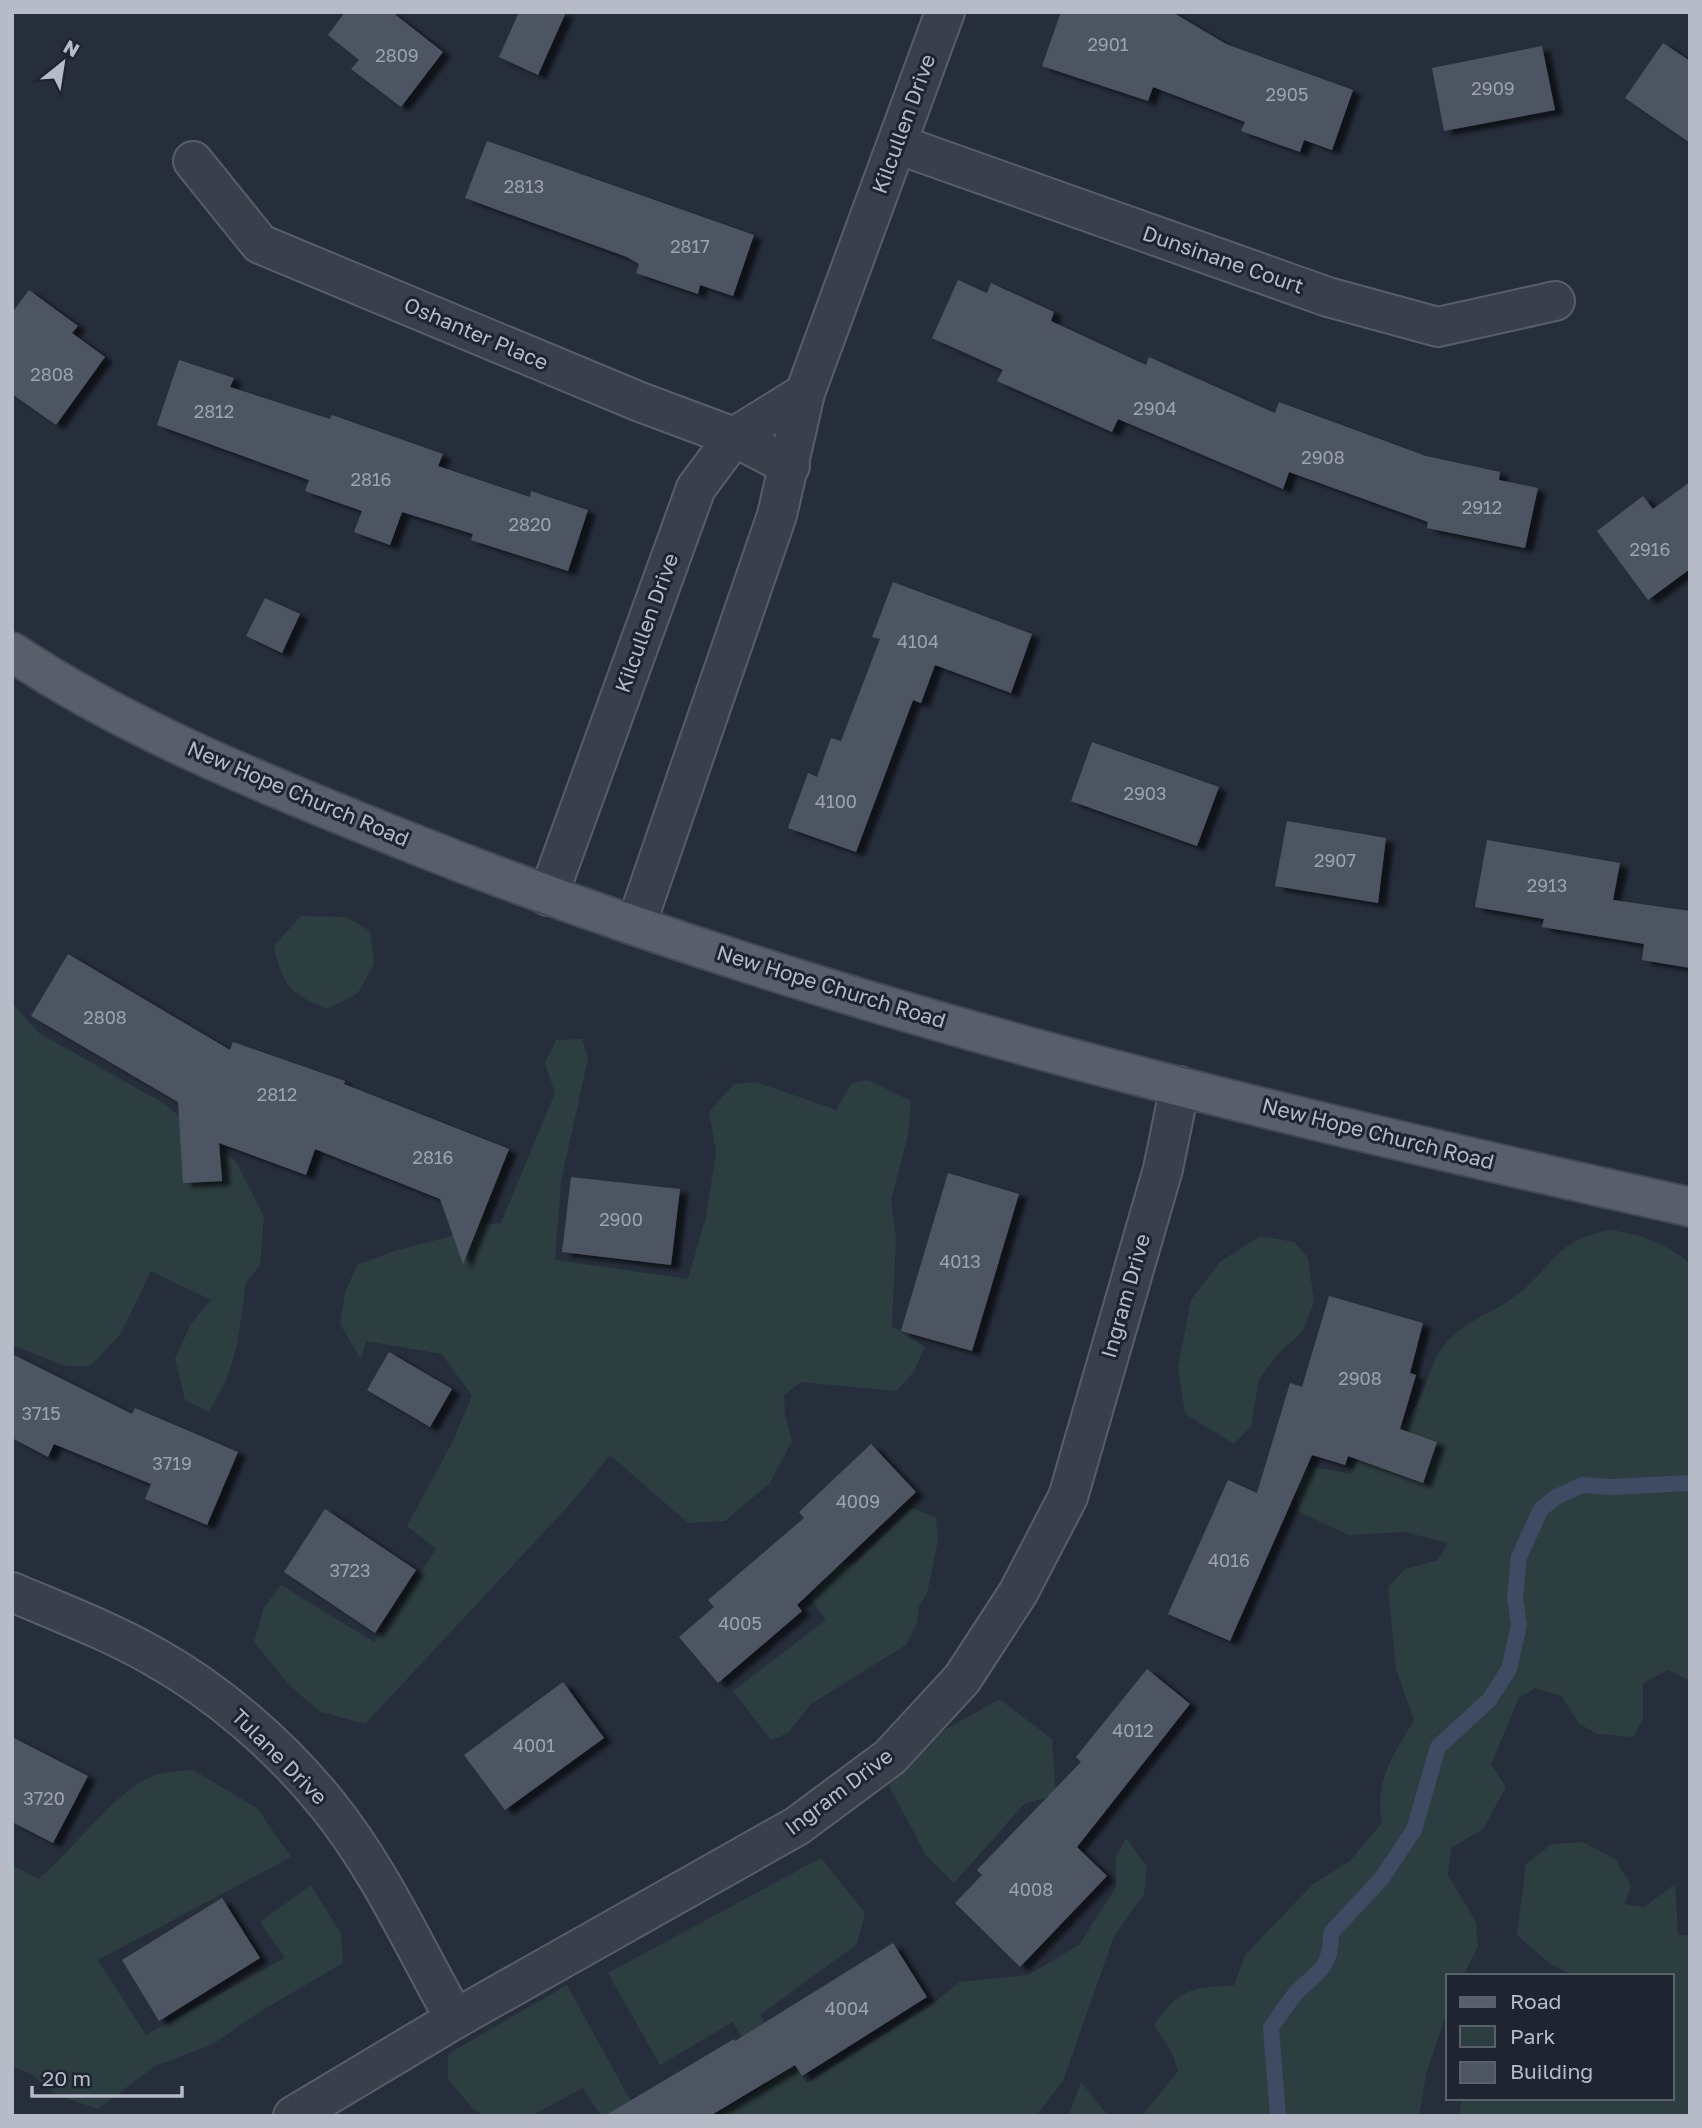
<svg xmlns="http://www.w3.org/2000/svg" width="1702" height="2128" viewBox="0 0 1702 2128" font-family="'Golos Text',sans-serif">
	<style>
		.green { fill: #2d3e40 }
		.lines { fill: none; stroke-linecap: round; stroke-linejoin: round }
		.stream { stroke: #3e4b62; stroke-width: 16 }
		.building { fill: #4d5563; filter: url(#shadow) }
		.minor-casing { stroke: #585e69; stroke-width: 42 }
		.major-casing { stroke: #434954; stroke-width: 42 }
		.minor { stroke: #3a404b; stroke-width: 38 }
		.major { stroke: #585f6b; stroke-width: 38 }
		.labels { text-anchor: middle; stroke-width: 6; stroke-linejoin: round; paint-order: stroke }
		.number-label { font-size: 18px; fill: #9ca2ae }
		.street-label { font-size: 21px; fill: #b6bbc7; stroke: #1f2530 }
	</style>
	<defs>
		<filter id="shadow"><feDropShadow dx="8" dy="4.5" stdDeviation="2" flood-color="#0009"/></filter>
	</defs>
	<rect width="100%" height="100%" fill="#272e3b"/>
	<g class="green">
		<path d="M 301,916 L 346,917 L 370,931 L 374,964 L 358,993 L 327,1009 C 290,994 282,985 274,946 Z"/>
		<path d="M 12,1003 L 39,1033 L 163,1103 L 236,1162 L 264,1216 L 260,1265 L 246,1283 L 237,1346 L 226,1381 L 209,1412 L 185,1400 L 175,1358 L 191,1324 L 211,1300 L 151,1271 L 120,1335 L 90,1366 L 66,1366 L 12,1345 Z"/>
		<path d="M 582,1039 L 588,1058 L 561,1181 L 555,1260 L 688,1279 L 706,1217 L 716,1152 L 709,1112 L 734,1084 L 756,1082 L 836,1110 L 852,1083 L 868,1080 L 911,1101 L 908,1135 L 891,1200 L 896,1238 L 892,1326 L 925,1347 L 913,1373 L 896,1391 L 801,1382 L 784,1395 L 785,1414 L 792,1441 L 770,1483 L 725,1521 L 688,1523 L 610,1455 L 571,1503 L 365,1724 L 319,1711 L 290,1686 L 254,1642 L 264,1608 L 281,1585 L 374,1642 L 436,1549 L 407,1526 L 453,1441 L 472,1396 L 442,1354 L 366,1341 L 361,1359 L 340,1324 L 345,1293 L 357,1265 L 394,1251 L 448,1237 L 470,1226 L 501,1223 L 555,1093 L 545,1063 L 556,1040 Z"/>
		<path d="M 1609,1230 C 1638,1233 1668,1244 1690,1264 L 1690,1681 L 1668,1670 L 1643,1683 L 1643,1719 L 1633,1737 L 1598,1734 L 1579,1724 L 1562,1696 L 1535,1688 L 1519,1698 L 1491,1764 L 1506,1787 L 1483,1829 L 1451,1848 L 1448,1875 L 1476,1922 L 1478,1946 L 1463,1976 L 1448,1976 L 1448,2010 L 1427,2070 L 1419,2116 L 1142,2116 L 1178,2071 L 1172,2053 L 1154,2025 C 1178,1990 1192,1986 1234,1986 L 1245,1955 L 1313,1884 L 1350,1861 L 1382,1823 C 1375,1778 1392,1758 1414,1720 L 1396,1669 L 1388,1587 L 1405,1569 L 1438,1560 L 1448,1543 L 1405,1532 L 1349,1535 L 1299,1512 L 1292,1463 L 1351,1474 L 1364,1448 L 1392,1443 C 1400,1429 1410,1416 1418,1402 C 1428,1383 1431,1361 1445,1344 C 1464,1322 1488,1315 1511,1299 C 1554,1269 1550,1242 1609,1230 Z"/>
		<path d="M 1260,1236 L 1294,1242 L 1308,1258 L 1314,1302 L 1303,1331 L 1278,1354 L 1259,1379 L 1251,1426 L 1234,1444 L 1185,1414 L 1178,1367 L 1191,1300 L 1220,1262 Z"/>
		<path d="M 912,1508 L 936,1518 L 938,1540 L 927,1594 L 919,1606 L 917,1623 L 906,1645 L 811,1704 L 788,1733 L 771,1740 L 733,1691 L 826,1620 L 810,1598 L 833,1563 L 855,1563 Z"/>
		<path d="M 999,1699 L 1052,1739 L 1056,1795 L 1024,1804 L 954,1883 L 926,1855 L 889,1786 L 931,1738 Z"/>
		<path d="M 193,1770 L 257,1808 L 291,1857 L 98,1960 L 146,2035 L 285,1958 L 260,1922 L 311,1885 L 341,1934 L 343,1963 L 261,2011 L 213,2044 L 155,2066 L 98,2109 L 57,2095 L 31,2074 L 12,2066 L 12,1865 L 38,1879 C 76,1849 112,1792 155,1775 C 166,1771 181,1771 193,1770 Z"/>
		<path d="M 1126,1838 L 1147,1867 L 1144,1894 L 1114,1936 L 1063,2081 L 1036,2116 L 712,2116 L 768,2084 L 733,2022 L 660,2065 L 608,1973 L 821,1858 L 865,1913 L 857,1944 L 760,2015 L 807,2083 L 934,2003 L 959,1982 L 1028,1975 L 1079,1945 L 1116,1887 L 1116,1856 Z"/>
		<path d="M 1583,1842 L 1615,1859 L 1631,1885 L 1625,1904 L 1644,1907 L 1675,1884 L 1678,1935 L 1690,1935 L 1690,2116 L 1459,2116 L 1462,2098 L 1672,2098 L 1672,1976 L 1575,1976 L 1550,1964 L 1517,1935 L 1526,1864 L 1552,1844 Z"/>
		<path d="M 567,1985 L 639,2116 L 601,2116 L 583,2088 L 531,2116 L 485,2116 L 474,2110 L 448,2079 L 448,2054 Z"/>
		<path d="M 1081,2082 L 1108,2116 L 1069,2114 Z"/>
	</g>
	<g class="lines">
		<path class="stream" d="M 1278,2116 L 1271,2028 C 1279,2016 1287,2003 1297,1992 C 1320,1969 1331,1968 1331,1933 L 1382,1878 L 1414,1830 L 1438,1747 L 1489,1700 L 1509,1669 L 1519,1625 L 1515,1597 L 1519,1557 L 1541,1509 L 1556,1497 L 1582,1485 L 1611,1487 L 1690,1483"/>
	</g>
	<g class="building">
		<path d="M 345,12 L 392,12 L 443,52 L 401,107 L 351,69 L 359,60 L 328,35 Z"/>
		<path d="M 519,12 L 566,12 L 538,75 L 499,57 Z"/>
		<path d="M 1061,12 L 1172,12 L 1226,44 L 1353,90 L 1332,150 L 1304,140 L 1300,152 L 1241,131 L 1245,122 L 1153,87 L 1148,101 L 1042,66 Z"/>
		<path d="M 1663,43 L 1690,61 L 1690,143 L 1625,98 Z"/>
		<path d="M 1542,46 L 1555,110 L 1444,131 L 1432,68 Z"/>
		<path d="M 487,141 L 754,235 L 733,296 L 700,285 L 698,294 L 636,273 L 639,264 L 627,257 L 465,198 Z"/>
		<path d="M 958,280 L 987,293 L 991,283 L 1054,312 L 1051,321 L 1146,365 L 1149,357 L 1275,413 L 1279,402 L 1426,456 L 1500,472 L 1499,480 L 1538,488 L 1525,548 L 1427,528 L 1428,522 L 1289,472 L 1283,489 L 1118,419 L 1112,432 L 997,381 L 1003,370 L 932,338 Z"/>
		<path d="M 29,290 L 78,326 L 72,333 L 105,357 L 56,425 L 12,394 L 12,313 Z"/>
		<path d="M 179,360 L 234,378 L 230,387 L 330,419 L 332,415 L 443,454 L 438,466 L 530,497 L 531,491 L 588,510 L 568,571 L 471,540 L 473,534 L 402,512 L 390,545 L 354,532 L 362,511 L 305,491 L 309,480 L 157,425 Z"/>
		<path d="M 1690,482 L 1690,569 L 1648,600 L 1597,531 L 1643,496 L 1653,509 Z"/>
		<path d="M 893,582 L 1032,634 L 1011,693 L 935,665 L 921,703 L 913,700 L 856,852 L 788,828 L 808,773 L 817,777 L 831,738 L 841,741 L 880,639 L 872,637 Z"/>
		<path d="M 265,598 L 300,614 L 282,653 L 246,636 Z"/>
		<path d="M 1092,742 L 1219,787 L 1197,846 L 1071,801 Z"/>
		<path d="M 1287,821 L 1386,838 L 1378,903 L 1275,886 Z"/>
		<path d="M 1487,840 L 1620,863 L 1613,900 L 1690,911 L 1690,968 L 1642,960 L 1644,944 L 1542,927 L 1544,919 L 1475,907 Z"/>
		<path d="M 68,954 L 230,1050 L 233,1042 L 345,1081 L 344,1084 L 509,1149 L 463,1264 L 440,1199 L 315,1149 L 306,1175 L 219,1143 L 222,1181 L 183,1183 L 178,1102 L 31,1016 Z"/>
		<path d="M 948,1173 L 1019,1194 L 972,1351 L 901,1331 Z"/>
		<path d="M 571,1177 L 680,1189 L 671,1265 L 562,1252 Z"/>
		<path d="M 1329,1296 L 1423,1323 L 1410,1373 L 1416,1375 L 1400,1429 L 1437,1442 L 1423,1483 L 1348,1456 L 1345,1465 L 1312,1455 L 1230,1641 L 1168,1614 L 1228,1480 L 1257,1493 L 1290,1383 L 1302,1387 Z"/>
		<path d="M 389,1352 L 452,1389 L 430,1427 L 367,1390 Z"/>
		<path d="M 12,1354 L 132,1414 L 135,1408 L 238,1452 L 207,1525 L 145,1499 L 151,1484 L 54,1444 L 48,1457 L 12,1438 Z"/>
		<path d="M 871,1444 L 916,1492 L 797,1605 L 802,1611 L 718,1683 L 679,1637 L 714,1607 L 708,1600 L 804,1518 L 799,1512 Z"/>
		<path d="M 325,1509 L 416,1570 L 375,1633 L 284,1572 Z"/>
		<path d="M 1147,1669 L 1190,1704 L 1077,1847 L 1107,1876 L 1020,1967 L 955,1903 L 982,1875 L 977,1870 L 1081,1762 L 1076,1757 Z"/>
		<path d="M 563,1682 L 604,1738 L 505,1810 L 464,1755 Z"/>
		<path d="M 12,1737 L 88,1776 L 53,1843 L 12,1822 Z"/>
		<path d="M 222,1898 L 260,1958 L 159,2021 L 122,1960 Z"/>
		<path d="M 893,1943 L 927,1997 L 802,2076 L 795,2065 L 710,2116 L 606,2115 L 734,2039 L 735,2041 Z"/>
	</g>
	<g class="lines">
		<g class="minor-casing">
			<g id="minor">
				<path d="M 897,144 L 1328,297 L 1438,327 L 1555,301"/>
				<path d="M 193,161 L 260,244 L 640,402 L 734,437 L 790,466"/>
				<path d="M 548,896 L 696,488 L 734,437 L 805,393"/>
				<path d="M 636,925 L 777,515 L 805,393 L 945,12"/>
				<path d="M 12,1592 C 59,1612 109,1631 153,1656 C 218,1692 280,1746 327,1804 C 379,1868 415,1948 455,2019"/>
				<path d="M 293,2116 L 455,2019 L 797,1826 L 890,1757 L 962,1679 L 1018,1593 L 1068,1497 L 1163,1169 L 1180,1086"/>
			</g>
		</g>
		<g class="major-casing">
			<path id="major" d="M 12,652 C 135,734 277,789 414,844 C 825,1008 1259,1111 1690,1207"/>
		</g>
		<use href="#minor" class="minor"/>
		<use href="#major" class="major"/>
	</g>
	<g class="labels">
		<g class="number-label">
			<text x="1108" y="51">2901</text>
			<text x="397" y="62">2809</text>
			<text x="1493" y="95">2909</text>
			<text x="1287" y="101">2905</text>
			<text x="524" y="193">2813</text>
			<text x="690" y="253">2817</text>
			<text x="52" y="381">2808</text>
			<text x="1155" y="415">2904</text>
			<text x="214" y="418">2812</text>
			<text x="1323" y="464">2908</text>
			<text x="371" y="486">2816</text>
			<text x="1482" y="514">2912</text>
			<text x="530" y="531">2820</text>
			<text x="1650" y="556">2916</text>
			<text x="918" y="648">4104</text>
			<text x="1145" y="800">2903</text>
			<text x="836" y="808">4100</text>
			<text x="1335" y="867">2907</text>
			<text x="1547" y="892">2913</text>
			<text x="105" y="1024">2808</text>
			<text x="277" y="1101">2812</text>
			<text x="433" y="1164">2816</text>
			<text x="621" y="1226">2900</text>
			<text x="960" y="1268">4013</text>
			<text x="1360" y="1385">2908</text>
			<text x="41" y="1420">3715</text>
			<text x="172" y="1470">3719</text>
			<text x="858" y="1508">4009</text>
			<text x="1229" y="1567">4016</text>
			<text x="350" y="1577">3723</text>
			<text x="740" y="1630">4005</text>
			<text x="1133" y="1737">4012</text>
			<text x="534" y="1752">4001</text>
			<text x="44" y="1805">3720</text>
			<text x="1031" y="1896">4008</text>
			<text x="847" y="2015">4004</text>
		</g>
		<g class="street-label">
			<text transform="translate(904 124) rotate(-70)" y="7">Kilcullen Drive</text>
			<text transform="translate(1223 260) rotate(19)" y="7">Dunsinane Court</text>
			<text transform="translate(476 334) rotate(23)" y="7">Oshanter Place</text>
			<text transform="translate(647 623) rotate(-70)" y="7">Kilcullen Drive</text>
			<text transform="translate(298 794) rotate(23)" y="7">New Hope Church Road</text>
			<text transform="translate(831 987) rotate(17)" y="7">New Hope Church Road</text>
			<text transform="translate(1378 1134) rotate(14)" y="7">New Hope Church Road</text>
			<text transform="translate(1126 1296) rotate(-74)" y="7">Ingram Drive</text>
			<text transform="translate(279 1757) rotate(45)" y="7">Tulane Drive</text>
			<text transform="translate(839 1792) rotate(-37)" y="7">Ingram Drive</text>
		</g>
	</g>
	<rect width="1702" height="2128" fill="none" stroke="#b6bbc7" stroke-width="28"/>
	<rect x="1446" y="1974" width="228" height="126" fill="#1f2530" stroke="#5b616c" stroke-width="2"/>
	<rect x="1460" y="1997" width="35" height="10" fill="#585f6b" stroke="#5b616c" stroke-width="2"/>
	<text x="1510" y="2009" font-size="21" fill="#b6bbc7">Road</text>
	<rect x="1460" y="2026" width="35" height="21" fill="#2d3e40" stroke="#5b616c" stroke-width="2"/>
	<text x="1510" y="2044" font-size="21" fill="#b6bbc7">Park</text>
	<rect x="1460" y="2062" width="35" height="21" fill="#4d5563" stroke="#5b616c" stroke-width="2"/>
	<text x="1510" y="2079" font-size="21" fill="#b6bbc7">Building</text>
	<g transform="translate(63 63) rotate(30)" stroke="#1f2530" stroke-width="5" paint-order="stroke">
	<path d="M0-5L12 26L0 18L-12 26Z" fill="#b6bbc7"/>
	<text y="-10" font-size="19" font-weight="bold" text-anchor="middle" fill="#b6bbc7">N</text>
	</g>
	<path d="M32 2086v10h150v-10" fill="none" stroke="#b6bbc7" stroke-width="3.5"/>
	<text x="42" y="2086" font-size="21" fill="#b6bbc7" stroke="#1f2530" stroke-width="5" paint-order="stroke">20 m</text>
</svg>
